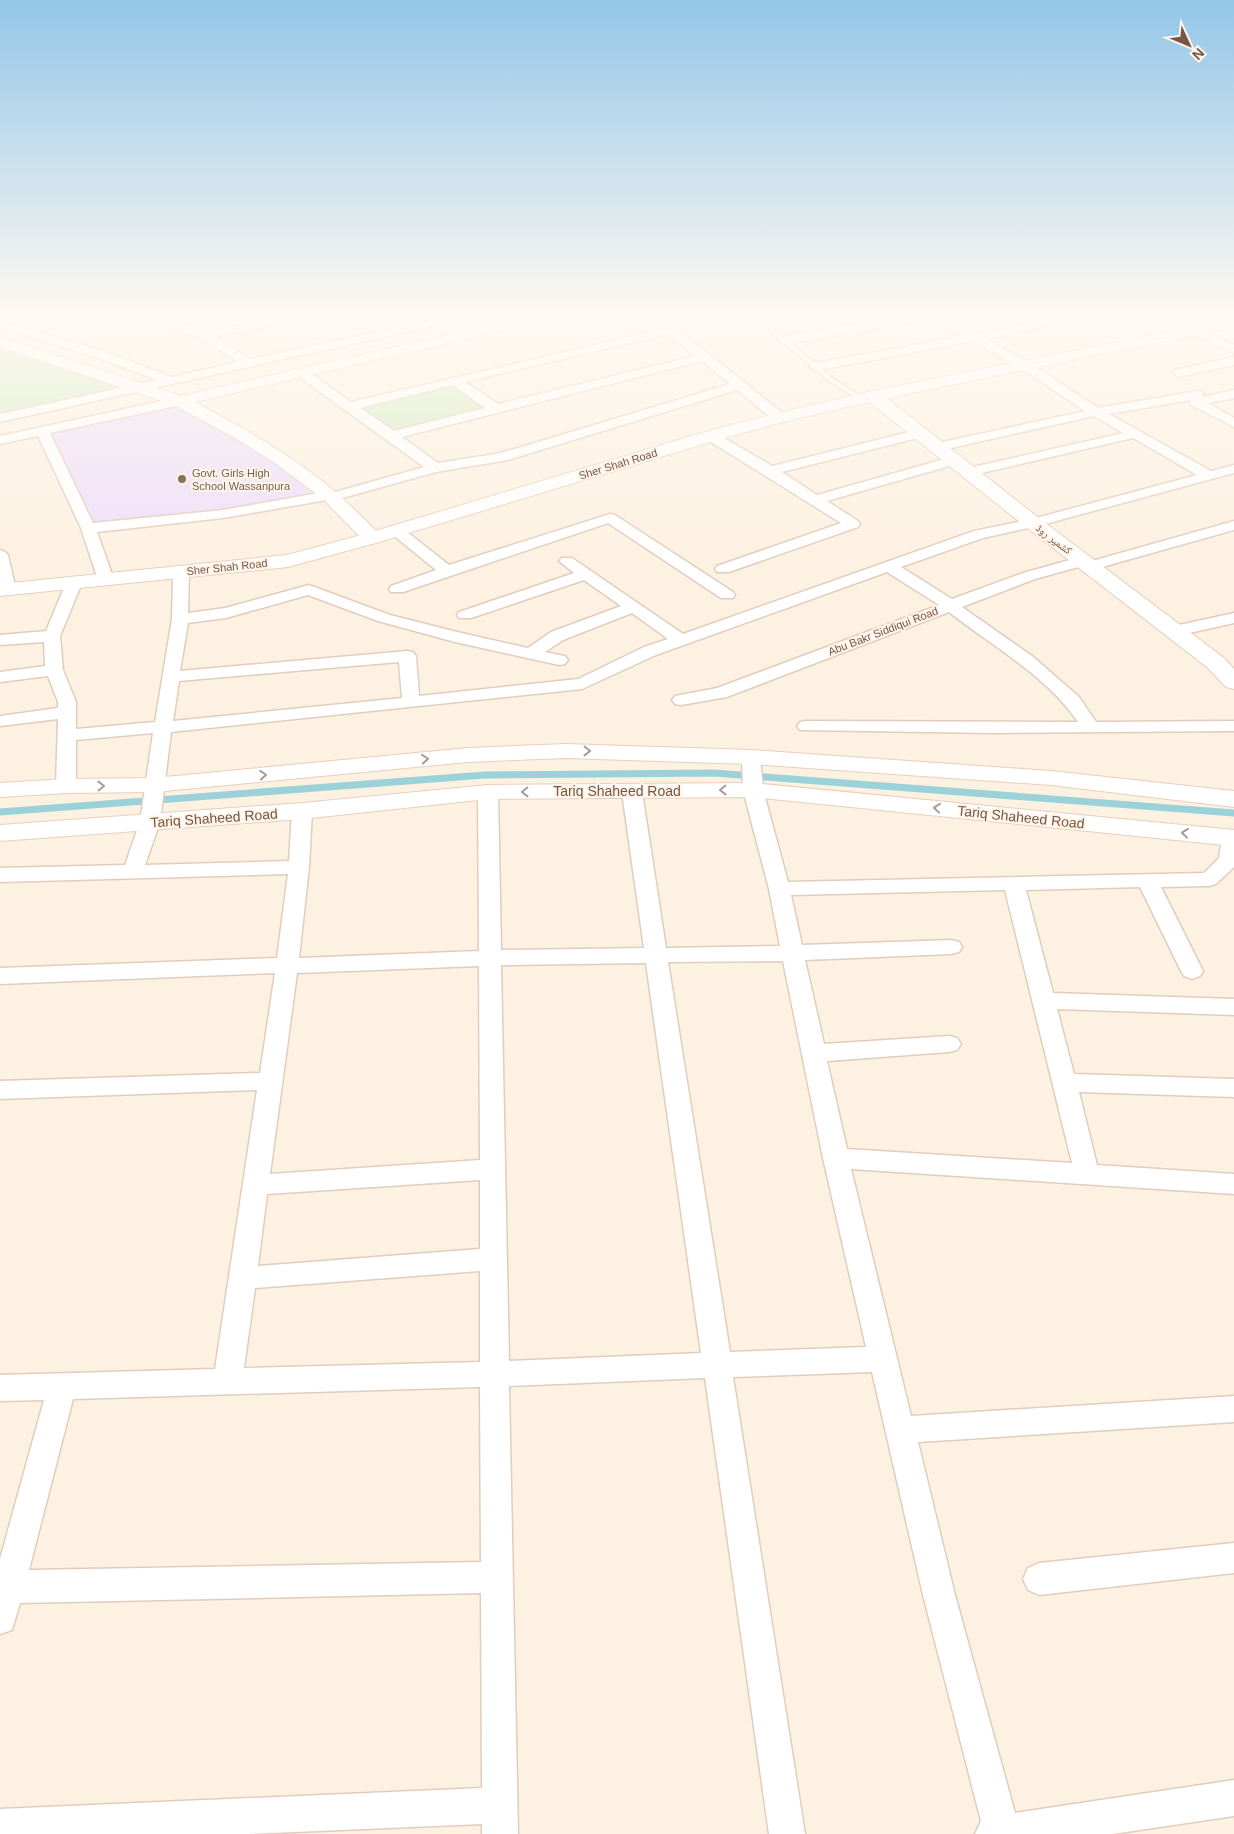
<svg xmlns="http://www.w3.org/2000/svg" width="1234" height="1834" viewBox="0 0 1234 1834" font-family="Arial,'Noto Naskh Arabic',sans-serif">
	<rect width="100%" height="100%" fill="#fdf1e1"/>
	<path fill="#eedef9" d="M174 401 276 460 323 498 88 528 41 431Z"/>
	<g fill="#d2ebbf">
		<path d="M0 344 133 388 0 417Z"/>
		<path d="M455 381 496 409 392 436 350 406Z"/>
	</g>
	<g fill="none" stroke-linecap="round" stroke-linejoin="round">
		<path stroke="#9bd1d9" stroke-width="7" d="M0 812 485 775 714 773 1234 813"/>
		<defs>
			<g id="service">
				<path d="M748 312H754L832 378 864 398V400H860L828 380Z"/>
				<path d="M815 312H822L848 330 843 331Z"/>
			</g>
			<g id="minor">
				<path d="M135 312H151L207 332 306 312H327L321 315 216 337 250 359 469 312H490L484 315 0 422V414L157 380 98 358 0 328V321L106 352 172 377 238 362 202 339 137 314Z"/>
				<path d="M643 312H656L785 415 787 418 785 421H775L737 390 508 460 436 472 332 501 327 500 223 518 97 532 114 580 112 583H100L98 580 81 528 38 436 0 444V436L180 397 186 401 185 404 50 433 93 523 223 510 330 491 335 492 424 467 299 377 297 374 299 371H307L351 402 662 329ZM669 334 695 356 498 404 465 382ZM702 361 730 384 501 453 438 463 402 437ZM453 385 485 408 394 431 360 408Z"/>
				<path d="M923 312H937L941 314 954 312H976L974 314 951 319 976 333 1083 312H1105L1099 315 986 339 1030 363 1098 408 1198 391 1203 392V397L1234 390V398L1208 403 1234 418V427L1191 405 1190 402 1191 400 1109 414 1211 471 1234 465V473L1038 526 983 538 901 567 952 599 1023 573 1084 556 1089 558 1092 561 1234 521V530L1095 569H1085L1082 566 1035 579 962 607 1032 656 1079 697 1096 722 1234 721V731L992 733 800 730 797 726 800 722 806 721 1078 722C1046 675 993 647 949 612L727 697 681 705 675 704 672 700 675 696 717 688 939 605 887 572 656 655 582 689 171 732 160 822 145 865 289 861 292 811 295 807 302 805 309 807 312 811 309 867 299 958 479 951 478 792 481 788 488 786 495 788 498 792 501 950 644 948 622 792 625 788 632 786 639 788 642 792 666 948 780 946 769 889 743 790 742 757 744 753 751 751 758 753 760 757 763 790 788 882 1204 873 1219 858 1222 838 1225 834 1234 832V867L1216 884 1209 886 1161 887 1203 971 1200 976 1192 979 1184 976 1181 971 1140 887 1026 890 1053 993 1234 999V1015L1057 1009 1074 1074 1234 1079V1097L1079 1092 1097 1165 1234 1174V1194L851 1169 911 1416 1234 1396V1422L918 1442 955 1595 1015 1813 1234 1780V1816L1113 1834H975L981 1821 923 1595 872 1372 733 1377 805 1834H769L705 1378 509 1386 518 1834H482V1824L248 1834H0V1809L482 1788 481 1593 20 1603 12 1630 0 1634V1559L44 1400 0 1401V1375L215 1369 257 1090 0 1099V1081L260 1073 275 973 0 984V968L277 958 288 874 0 882V868L125 865 140 822 153 733 76 740V786L73 790 66 792 59 790 56 786 58 719 0 726V716L58 708V702L48 676 0 682V672L45 666 44 642 0 645V635L46 631 66 583 68 580H80L82 583 60 636 63 670 76 702V729L155 722 172 619 173 573 175 570H187L189 573 188 613 225 608 309 585 390 615 457 632 528 648 551 632 621 606 584 580 471 618H459L457 615 459 612 574 573 559 561 562 558H572L683 634 974 531 1032 519 1197 475 1133 438 969 476 964 475 962 472 964 469 1123 433 1094 416 938 451 933 450 931 447 933 444 1085 411 1022 369 973 341 815 371 809 367 815 363 963 336 933 319 784 344 778 340 784 336 924 313ZM308 595 378 621 455 642 559 665 565 664 568 660 565 656 545 652 563 640 632 613 668 639 644 647 578 679 419 696 416 656 413 652 407 651 180 671 188 623 226 618ZM399 662 402 698 173 721 179 681ZM1005 890 1072 1163 847 1149 827 1061 949 1052 957 1050 961 1044 957 1038 949 1036 824 1044 805 960 951 954 959 952 962 947 959 942 951 940 802 945 791 895ZM783 961 823 1158 866 1347 730 1352 668 962ZM646 963 701 1353 509 1361 501 965ZM479 966 480 1160 270 1174 297 973ZM480 1180V1249L258 1266 267 1194ZM480 1271V1362L244 1368 255 1288ZM480 1387 481 1562 29 1570 73 1399Z"/>
				<path d="M1194 327 1234 345V353L1190 333 1188 331Z"/>
				<path d="M1234 357V365L1179 377 1173 373 1175 370Z"/>
				<path d="M921 429 926 430 928 433 926 436 782 472 817 495 955 456 962 460 960 463 827 501 858 521 860 524 858 527 729 572H717L715 569 717 566 841 523 706 439 704 436 706 433H716L772 466Z"/>
				<path d="M610 514 615 515 733 592 735 595 733 598H721L608 523 403 592H391L389 589 391 586 436 570 392 534 390 531 392 528H402L449 565Z"/>
				<path d="M0 550 5 552 8 555 16 590 14 593H2L0 590Z"/>
				<path d="M1234 613V623L1176 636 1170 635 1168 631 1170 627Z"/>
				<path d="M1234 1543V1573L1039 1595 1028 1590 1023 1579 1028 1568 1039 1563Z"/>
			</g>
			<g id="tertiary">
				<path d="M548 312H573L571 315 566 316 195 402C253 434 311 465 358 513 366 521 375 529 382 538L379 542 372 544 365 542 323 499 275 463 235 438 174 405 0 347V337L181 396Z"/>
				<path d="M873 391 879 392 1040 519 1224 658 1234 669V689L1226 687 1208 668 1026 527 867 400 865 396 867 392Z"/>
			</g>
			<g id="secondary">
				<path d="M1234 319V327L873 401 783 422 717 440 379 542 288 567 0 596V584L287 555 365 534 705 432 774 414 873 391Z"/>
				<path d="M566 744 751 750 1051 771 1234 791V807L1051 785 751 764 566 758 468 762 154 792 66 793 0 797V783L66 779 154 778 468 748Z"/>
				<path d="M753 783 1234 830V846L753 797 488 799 302 819 0 841V825L302 803 488 785Z"/>
			</g>
		</defs>
		<use href="#service" stroke="#e1cdbd" stroke-width="3"/>
		<use href="#minor" stroke="#e1cdbd" stroke-width="3"/>
		<use href="#tertiary" stroke="#e1cdbd" stroke-width="2"/>
		<use href="#secondary" stroke="#e8cfbc" stroke-width="2"/>
		<use href="#service" fill="#fff" fill-rule="evenodd"/>
		<use href="#minor" fill="#fff" fill-rule="evenodd"/>
		<use href="#tertiary" fill="#fff" fill-rule="evenodd"/>
		<use href="#secondary" fill="#fff" fill-rule="evenodd"/>
	</g>
	<defs><path id="oneway-chevron" d="M-2-3.5L2.5 0L-2 3.5" fill="none" stroke-width="1.6" stroke-linecap="round" stroke-linejoin="round" transform="scale(1.25)"/></defs>
	<g stroke="#ac9a91">
		<use href="#oneway-chevron" transform="translate(587 751) rotate(1)"/>
		<use href="#oneway-chevron" transform="translate(425 759) rotate(-5)"/>
		<use href="#oneway-chevron" transform="translate(263 775) rotate(-5)"/>
		<use href="#oneway-chevron" transform="translate(101 786) rotate(-1)"/>
		<use href="#oneway-chevron" transform="translate(723 790) rotate(179)"/>
		<use href="#oneway-chevron" transform="translate(525 792) rotate(179)"/>
		<use href="#oneway-chevron" transform="translate(937 808) rotate(-174)"/>
		<use href="#oneway-chevron" transform="translate(1185 833) rotate(-174)"/>
	</g>
	<linearGradient id="sky" x2="0" y2="1"><stop stop-color="#93c6e8"/><stop offset="0.55" stop-color="#fef9f2"/><stop offset="1" stop-color="#fef9f2" stop-opacity="0"/></linearGradient>
	<rect width="1234" height="569" fill="url(#sky)"/>
	<circle fill="#8d6e63" stroke="#fff5e8" stroke-width="2" cx="182" cy="479" r="5"/>
	<g text-anchor="middle" dominant-baseline="central" stroke-width="4" stroke-linejoin="round" paint-order="stroke">
		<g font-size="11" fill="#755647" stroke="#fff5e8">
			<text transform="translate(618 464) rotate(-17)">Sher Shah Road</text>
			<text transform="translate(1054 539) rotate(37)">کشمیر روڈ</text>
			<text transform="translate(227 567) rotate(-6)">Sher Shah Road</text>
			<text transform="translate(883 631) rotate(-21)">Abu Bakr Siddiqui Road</text>
		</g>
		<g font-size="11" fill="#785e54" stroke="#fff5e8" text-anchor="start">
			<text x="192" y="473">Govt. Girls High<tspan x="192" dy="13">School Wassanpura</tspan></text>
		</g>
		<g font-size="14" fill="#755647" stroke="#fff5e8">
			<text x="617" y="791">Tariq Shaheed Road</text>
			<text transform="translate(1021 817) rotate(6)">Tariq Shaheed Road</text>
			<text transform="translate(214 818) rotate(-4)">Tariq Shaheed Road</text>
		</g>
	</g>
	<g transform="translate(1189 45) rotate(134)" stroke="#fff5e8" stroke-width="4" paint-order="stroke">
	<path d="M0-4L9 19L0 12L-9 19Z" fill="#755647"/>
	<text y="-8" font-size="14" font-weight="bold" text-anchor="middle" fill="#755647">N</text>
	</g>
</svg>
